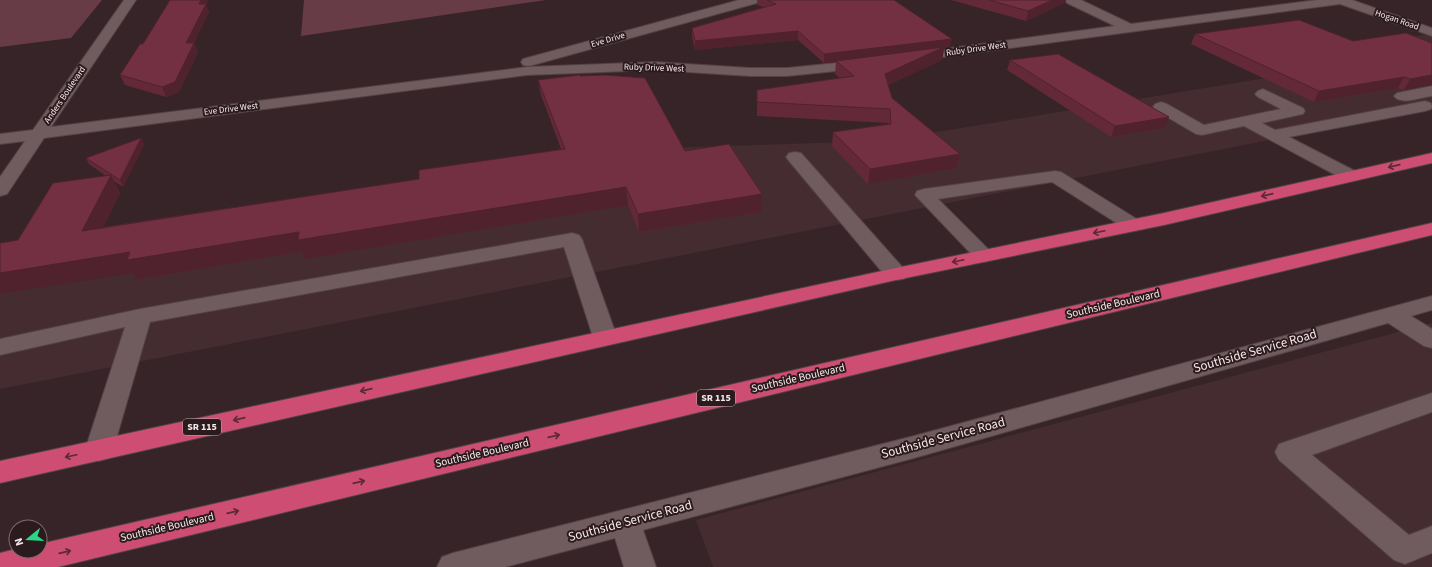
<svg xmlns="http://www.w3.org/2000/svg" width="1432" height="567" viewBox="0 0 1432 567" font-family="'Source Sans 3',sans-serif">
	<rect width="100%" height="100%" fill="#372428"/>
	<g fill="#452c31">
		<path d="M1432 34V108L0 389V246L632 149 882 141 1346 65 1342 45Z"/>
		<path d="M1432 323V567H713L696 520Z"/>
	</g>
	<g fill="#683c46">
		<path d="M0 0H102L71 38 0 47Z"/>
		<path d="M304 0H546L301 36Z"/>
	</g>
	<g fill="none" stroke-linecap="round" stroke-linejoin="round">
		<defs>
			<g id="minor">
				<path d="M124 0H136L51 127 527 67 655 62 750 68H787L866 60 871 61 873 64 871 67 866 68 787 76H750L655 70 527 75 44 138 7 194 0 196V177L25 141 0 144V134L33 130Z"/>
				<path d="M739 0H759L757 3 533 65 528 66 523 65 521 62 523 59Z"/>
				<path d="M1065 0H1081L1131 24 1317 0H1352L1432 28V36L1340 4 913 61 908 60 906 57 908 54 913 53 1115 26 1067 3Z"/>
				<path d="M1432 86V96C1421 97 1401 106 1394 96L1397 93Z"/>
				<path d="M1263 89 1303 108 1305 111 1303 114 1262 123 1275 130 1425 101 1431 103 1432 107 1431 109 1425 111 1289 137 1357 172 1360 176 1357 180 1351 181 1345 180 1244 126 1202 135 1196 134 1155 110 1153 107 1155 104 1161 102 1167 104 1204 125 1281 109 1258 97 1255 94 1258 91Z"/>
				<path d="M795 152 801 153 904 269 907 274 904 279 896 280 888 279 789 161 786 157 789 153Z"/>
				<path d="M1055 171 1061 172 1140 221 1143 225 1140 229 1133 231 1126 229 1052 182 938 199 995 256 991 260 984 262 977 260 915 195 917 191 924 189Z"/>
				<path d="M572 233 579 235 582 239 617 337 613 343 605 345 597 343 593 337 564 247 150 322 113 450 109 458 99 461 89 458 85 450 125 327 0 355V339L140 309Z"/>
				<path d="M1432 296V310L1411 316 1432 329V348L1424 346 1388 323 914 458 643 530 656 567H624L615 538 505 567H437L442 557 453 553 914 436Z"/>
				<path d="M1432 393V412L1312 455 1409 535 1432 526V553L1405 564 1394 560 1279 460 1275 452 1279 444Z"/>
			</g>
			<g id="highway">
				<path d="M1432 153V163L1164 225 896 280 0 483V461L896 268 1164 213Z"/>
				<path d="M1432 223V235L58 567H0V553L16 549V551H40V544Z"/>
			</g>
		</defs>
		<use href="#minor" stroke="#514245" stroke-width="2"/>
		<use href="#highway" stroke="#514245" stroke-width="2"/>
		<use href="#minor" fill="#705b5f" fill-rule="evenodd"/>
		<use href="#highway" fill="#cd4e72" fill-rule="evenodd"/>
	</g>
	<g fill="#632939">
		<path d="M170 0H208L206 4 209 12 194 43 198 52 179 92 166 97 125 85 120 75 143 44Z"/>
		<path d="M757 0H894L950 48 944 49 942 60 888 85 892 98 960 154 957 168 868 184 832 146 833 132 888 124V123L757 116V90L840 78 835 74 836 62 824 63 798 40 695 50 692 37V28L764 7 757 5Z"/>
		<path d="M951 0H1066L1065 3 1026 21Z"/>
		<path d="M1195 34 1353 41 1432 43V85L1404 90 1398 88 1314 102 1191 44Z"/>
		<path d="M1010 60 1165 128 1111 137 1007 70Z"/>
		<path d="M580 76 685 151 761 212 639 232 628 205 304 259 302 251 137 280 133 273 18 240 106 176 89 164 86 158 141 138 144 145 123 187 114 181 120 193 103 227 419 179 561 149 541 95 538 80Z"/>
	</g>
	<g fill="#50222e">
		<path d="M201 0H208L206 4 209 12 194 43 198 52 179 92 166 97 162 87 186 43 199 4Z"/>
		<path d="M1052 0H1066L1065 3 1026 21 1028 11Z"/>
		<path d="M798 31V40L695 50V41Z"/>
		<path d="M952 39 950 48 944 49 942 60 883 87 836 61V62L824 63V54Z"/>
		<path d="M1432 75V85L1404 90 1410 79Z"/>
		<path d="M1404 77 1398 88 1314 102 1319 91Z"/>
		<path d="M1169 117 1165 128 1111 137 1115 126Z"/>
		<path d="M141 138 144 145 123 187 120 180Z"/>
		<path d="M960 154 957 168 868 184 870 169Z"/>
		<path d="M111 175 120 193 93 249 82 231Z"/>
		<path d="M626 187 628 205 304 259 302 251 137 280 133 273 0 294V273L130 252 299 232Z"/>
		<path d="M762 194 761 212 639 232 638 214Z"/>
	</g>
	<g fill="#733042" stroke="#50222e">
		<path d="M170 0H201L199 4H206L186 43H194L175 82 162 87 120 75 140 44H143Z"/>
		<path d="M767 0H894L952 39 824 54 798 31 695 41 692 28 776 4Z"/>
		<path d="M989 0H1052L1028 11Z"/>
		<path d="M1299 20 1353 41 1406 33 1432 43V75L1410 79 1404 77 1319 91 1195 34Z"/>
		<path d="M944 47 885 74 892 98 960 154 870 169 833 132 891 124 890 109 757 102V90L854 76 836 61Z"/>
		<path d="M1058 54 1169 117 1115 126 1010 60Z"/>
		<path d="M579 75 580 76 605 75 645 78 685 151 729 144 762 194 638 214 626 187 298 240 299 232 127 260 130 252 0 273V243L18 240 53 183 111 175 82 231 419 179V170L565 149 538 80Z"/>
		<path d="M141 138 120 180 86 158Z"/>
	</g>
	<defs><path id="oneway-shaft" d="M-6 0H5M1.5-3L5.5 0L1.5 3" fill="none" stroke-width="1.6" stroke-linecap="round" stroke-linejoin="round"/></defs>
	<g stroke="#5c2a37">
		<use href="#oneway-shaft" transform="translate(1394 166) rotate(167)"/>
		<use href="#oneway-shaft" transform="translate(1267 195) rotate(167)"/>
		<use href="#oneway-shaft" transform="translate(1099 232) rotate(168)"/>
		<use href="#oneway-shaft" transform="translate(958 261) rotate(168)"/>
		<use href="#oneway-shaft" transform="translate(366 390) rotate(167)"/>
		<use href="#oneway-shaft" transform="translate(239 419) rotate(167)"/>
		<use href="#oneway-shaft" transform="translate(554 436) rotate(-13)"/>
		<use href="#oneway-shaft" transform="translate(71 456) rotate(168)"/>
		<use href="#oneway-shaft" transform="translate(359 482) rotate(-13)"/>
		<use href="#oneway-shaft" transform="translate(233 512) rotate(-13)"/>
		<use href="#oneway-shaft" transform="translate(65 552) rotate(-13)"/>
	</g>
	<g text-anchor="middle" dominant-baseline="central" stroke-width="4" stroke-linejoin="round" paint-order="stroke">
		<g font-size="9" fill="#f5e8ea" stroke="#2c1b1e">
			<text transform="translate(1397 20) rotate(19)">Hogan Road</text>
			<text transform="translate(608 40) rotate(-16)">Eve Drive</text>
			<text transform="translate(976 49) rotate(-8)">Ruby Drive West</text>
			<text transform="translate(654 68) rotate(2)">Ruby Drive West</text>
			<text transform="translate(65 95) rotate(-56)">Anders Boulevard</text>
			<text transform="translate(231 109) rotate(-7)">Eve Drive West</text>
		</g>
		<g fill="#2c1b1e" stroke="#b9aaad" stroke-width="1">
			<rect x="697" y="390" width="38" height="16" rx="3"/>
			<rect x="183" y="419" width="38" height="16" rx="3"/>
		</g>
		<g font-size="10" font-weight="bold" fill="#f5e8ea">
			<text x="716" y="398">SR 115</text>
			<text x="202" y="427">SR 115</text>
		</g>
		<g font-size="11" fill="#f5e8ea" stroke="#2c1b1e">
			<text transform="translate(1113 304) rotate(-13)">Southside Boulevard</text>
			<text transform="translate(798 378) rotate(-13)">Southside Boulevard</text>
			<text transform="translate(482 453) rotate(-13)">Southside Boulevard</text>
			<text transform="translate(167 527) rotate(-13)">Southside Boulevard</text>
		</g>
		<g font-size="13" fill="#f5e8ea" stroke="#2c1b1e">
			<text transform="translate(1255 351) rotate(-16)">Southside Service Road</text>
			<text transform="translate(943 438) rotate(-15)">Southside Service Road</text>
			<text transform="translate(630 521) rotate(-15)">Southside Service Road</text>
		</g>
	</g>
	<g transform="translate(28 539) rotate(252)"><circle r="19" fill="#2c1b1e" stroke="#7c6d70"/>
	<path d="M0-3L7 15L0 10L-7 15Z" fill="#29d885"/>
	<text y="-6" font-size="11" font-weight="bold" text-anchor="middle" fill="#f5e8ea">N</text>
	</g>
</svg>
